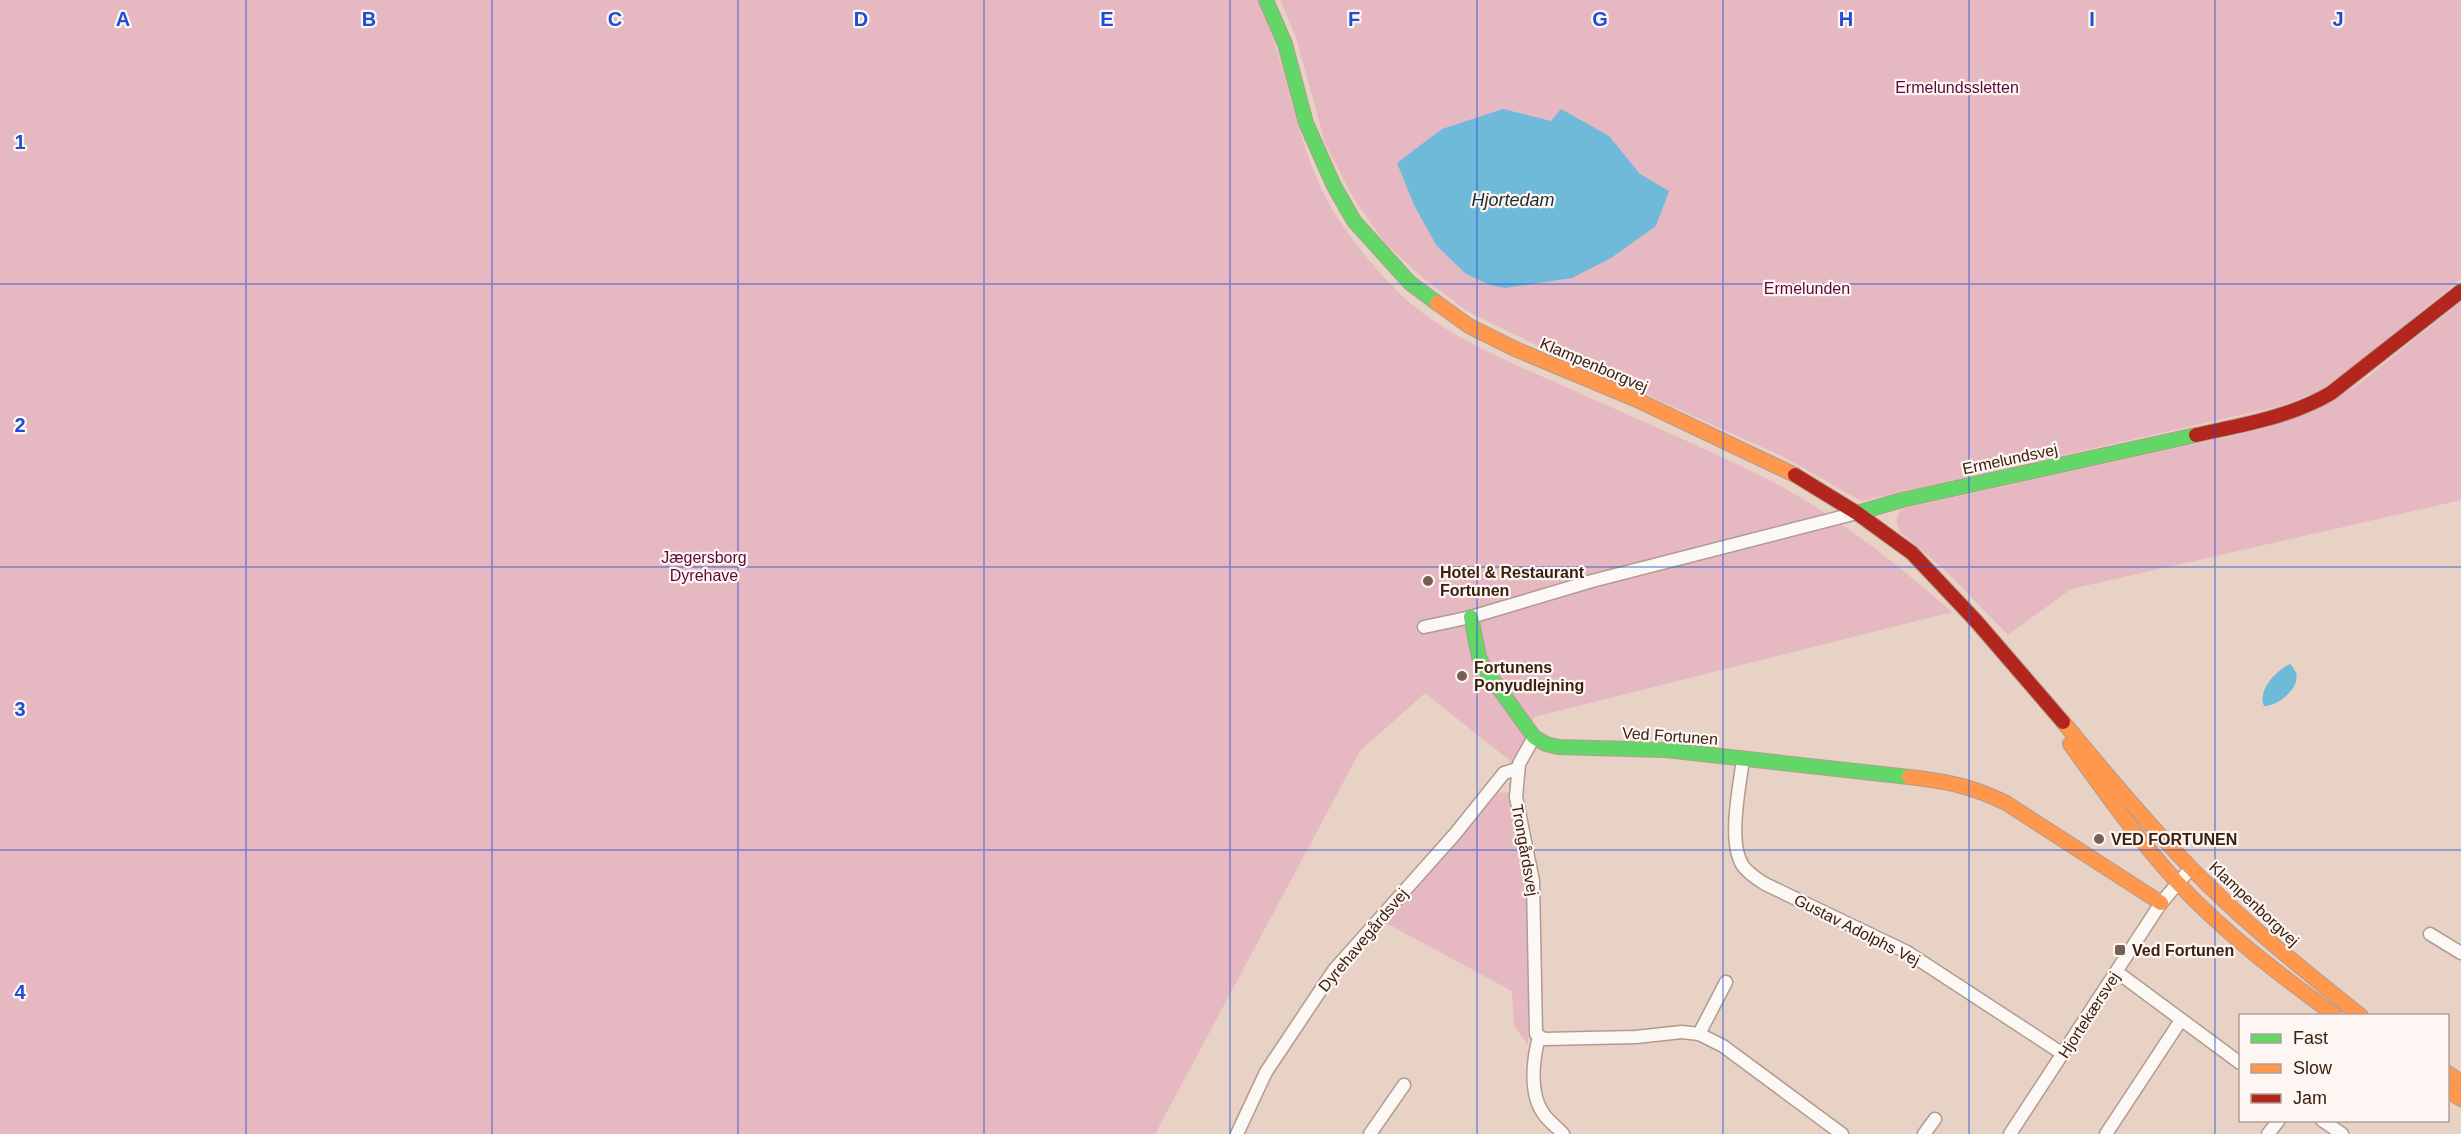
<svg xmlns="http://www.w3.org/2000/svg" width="2461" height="1134" viewBox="0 0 2461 1134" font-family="Helvetica,sans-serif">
	<rect width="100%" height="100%" fill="#e8d1c5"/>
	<g fill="#e5b8c2">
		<path d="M0 0H1258C1289 66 1294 142 1331 207 1348 237 1388 286 1415 307 1456 340 1505 360 1552 381 1619 411 1687 440 1753 472 1826 507 1891 559 1952 612L1534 717 1518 767 1425 693 1360 751 1155 1134H0Z"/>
		<path d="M1280 0H2461V279L2347 372 2319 391 2280 406 1861 501 1784 457 1528 341 1467 311 1422 277 1385 243 1354 199 1325 143 1296 37Z"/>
		<path d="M2461 302V500L2071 589 2008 635 1947 572 1900 532 1896 520 1901 509 2245 433 2287 421 2355 387Z"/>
		<path d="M1509 792 1528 867V1045L1514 1026 1512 991 1386 923 1498 793Z"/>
	</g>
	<g fill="#70bad9">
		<path d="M1503 109 1551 121 1561 109 1609 136 1640 174 1669 191 1656 226 1611 258 1572 278 1505 288 1490 285 1466 274 1436 245 1414 205 1397 163 1442 129Z"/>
		<path d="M2290 664C2291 664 2296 672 2296 672 2301 688 2278 706 2264 706 2257 691 2276 670 2290 664Z"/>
	</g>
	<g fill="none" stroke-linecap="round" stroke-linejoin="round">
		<defs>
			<g id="street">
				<path d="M1424 627 1471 617 1592 581 1857 513"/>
				<path d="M1534 737 1519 764 1516 797 1533 881 1536 1034 1544 1039 1636 1037 1682 1032 1699 1034 1723 1046 1842 1134"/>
				<path d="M1743 758C1740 786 1727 842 1743 866 1749 874 1757 879 1765 884L1907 952 2063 1054"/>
				<path d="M2430 934 2461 953"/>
				<path d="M2117 972 2240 1063"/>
				<path d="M1699 1034 1726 982"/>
				<path d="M1539 1037C1533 1059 1529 1093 1543 1113 1548 1121 1557 1127 1563 1134"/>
				<path d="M2322 1120 2342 1134"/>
				<path d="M1237 1134 1266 1072 1334 970 1455 834 1504 773 1517 769"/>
				<path d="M1370 1134 1404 1085"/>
				<path d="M1924 1134 1935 1119"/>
				<path d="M2010 1134 2161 903 2191 868"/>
				<path d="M2106 1134 2181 1020"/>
				<path d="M2268 1134 2279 1120"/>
			</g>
			<g id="fast">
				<path d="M1266 0 1285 44 1306 123 1334 186 1354 221 1410 283 1437 303"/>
				<path d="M1857 513 1902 500 2196 435"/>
				<path d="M1471 617 1479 657 1485 669 1534 737 1546 744 1558 747 1666 750 1909 777"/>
			</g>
			<g id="slow">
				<path d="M1437 303 1469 326 1515 349 1635 399 1795 475"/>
				<path d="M2063 722C2104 771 2145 821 2189 866 2242 921 2302 969 2361 1016"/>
				<path d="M2070 744C2104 791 2137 838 2176 881 2223 932 2280 975 2336 1016"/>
				<path d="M1909 777C1945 781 1972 786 2006 803L2161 903"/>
				<path d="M2448 1073 2461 1082"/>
				<path d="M2448 1091 2461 1099"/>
			</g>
			<g id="jam">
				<path d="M2196 435C2241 425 2291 417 2331 393L2461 291"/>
				<path d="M1795 475 1857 513 1912 553 1976 621 2063 722"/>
			</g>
		</defs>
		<use href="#street" stroke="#b19b8f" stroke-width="15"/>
		<use href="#fast" stroke="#b19b8f" stroke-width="16"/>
		<use href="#slow" stroke="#b19b8f" stroke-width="16"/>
		<use href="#jam" stroke="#b19b8f" stroke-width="16"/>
		<use href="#street" stroke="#fcf8f6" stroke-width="12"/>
		<use href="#fast" stroke="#63d668" stroke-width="14"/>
		<use href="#slow" stroke="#ff974d" stroke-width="14"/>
		<use href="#jam" stroke="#b3261e" stroke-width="14"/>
	</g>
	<path fill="none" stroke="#1d4ed8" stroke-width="1.5" stroke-opacity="0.55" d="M246 0V1134M492 0V1134M738 0V1134M984 0V1134M1230 0V1134M1477 0V1134M1723 0V1134M1969 0V1134M2215 0V1134M0 284H2461M0 567H2461M0 850H2461"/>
	<g fill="#785f51" stroke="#fef6f2" stroke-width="2">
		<circle cx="1428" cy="581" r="6"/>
		<circle cx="1462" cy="676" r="6"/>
		<circle cx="2099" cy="839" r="6"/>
		<rect x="2114" y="944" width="12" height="12" rx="3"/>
	</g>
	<g text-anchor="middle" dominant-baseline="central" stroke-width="4.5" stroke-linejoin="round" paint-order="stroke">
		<g font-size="16" fill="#5c083a" stroke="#fef6f2">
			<text x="1957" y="87">Ermelundssletten</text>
			<text x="1807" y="288">Ermelunden</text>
			<text x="704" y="557">Jægersborg<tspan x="704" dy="18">Dyrehave</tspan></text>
		</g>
		<g font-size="16" fill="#3b2112" stroke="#fef6f2">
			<text transform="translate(1594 365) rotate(23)">Klampenborgvej</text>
			<text transform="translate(2010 459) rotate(-12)">Ermelundsvej</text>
			<text transform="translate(1670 736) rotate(4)">Ved Fortunen</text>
			<text transform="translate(1525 850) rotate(80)">Trongårdsvej</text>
			<text transform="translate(2254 904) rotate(43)">Klampenborgvej</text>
			<text transform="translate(1857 930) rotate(27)">Gustav Adolphs Vej</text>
			<text transform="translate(1363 940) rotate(-50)">Dyrehavegårdsvej</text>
			<text transform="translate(2089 1015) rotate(-57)">Hjortekærsvej</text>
		</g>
		<g font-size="16" font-weight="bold" fill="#3b2112" stroke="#fef6f2" text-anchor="start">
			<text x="1440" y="572">Hotel &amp; Restaurant<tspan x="1440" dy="18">Fortunen</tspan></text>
			<text x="1474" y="667">Fortunens<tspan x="1474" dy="18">Ponyudlejning</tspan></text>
			<text x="2111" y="839">VED FORTUNEN</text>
			<text x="2132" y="950">Ved Fortunen</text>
		</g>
		<g font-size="18" font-style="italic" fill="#1a2d37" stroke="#fef6f2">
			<text x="1513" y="200">Hjortedam</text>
		</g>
	</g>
	<g font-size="20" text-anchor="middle" font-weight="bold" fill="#1d4ed8" stroke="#fef6f2" stroke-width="4.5" stroke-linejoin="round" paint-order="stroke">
		<text x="123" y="26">A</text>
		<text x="369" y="26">B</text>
		<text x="615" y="26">C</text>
		<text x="861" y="26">D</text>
		<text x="1107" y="26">E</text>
		<text x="1354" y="26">F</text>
		<text x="1600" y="26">G</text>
		<text x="1846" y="26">H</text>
		<text x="2092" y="26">I</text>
		<text x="2338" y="26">J</text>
		<text x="20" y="149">1</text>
		<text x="20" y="432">2</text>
		<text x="20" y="716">3</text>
		<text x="20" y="999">4</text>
	</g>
	<rect x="2239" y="1014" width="210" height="108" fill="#fef6f2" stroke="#b0a198" stroke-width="1.5"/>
	<rect x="2251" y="1034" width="30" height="9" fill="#63d668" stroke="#b0a198" stroke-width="1.5"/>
	<text x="2293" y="1044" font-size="18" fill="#3b2112">Fast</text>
	<rect x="2251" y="1064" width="30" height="9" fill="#ff974d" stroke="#b0a198" stroke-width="1.5"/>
	<text x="2293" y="1074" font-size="18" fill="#3b2112">Slow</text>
	<rect x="2251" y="1094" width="30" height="9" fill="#b3261e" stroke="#b0a198" stroke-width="1.5"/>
	<text x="2293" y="1104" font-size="18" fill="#3b2112">Jam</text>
</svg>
